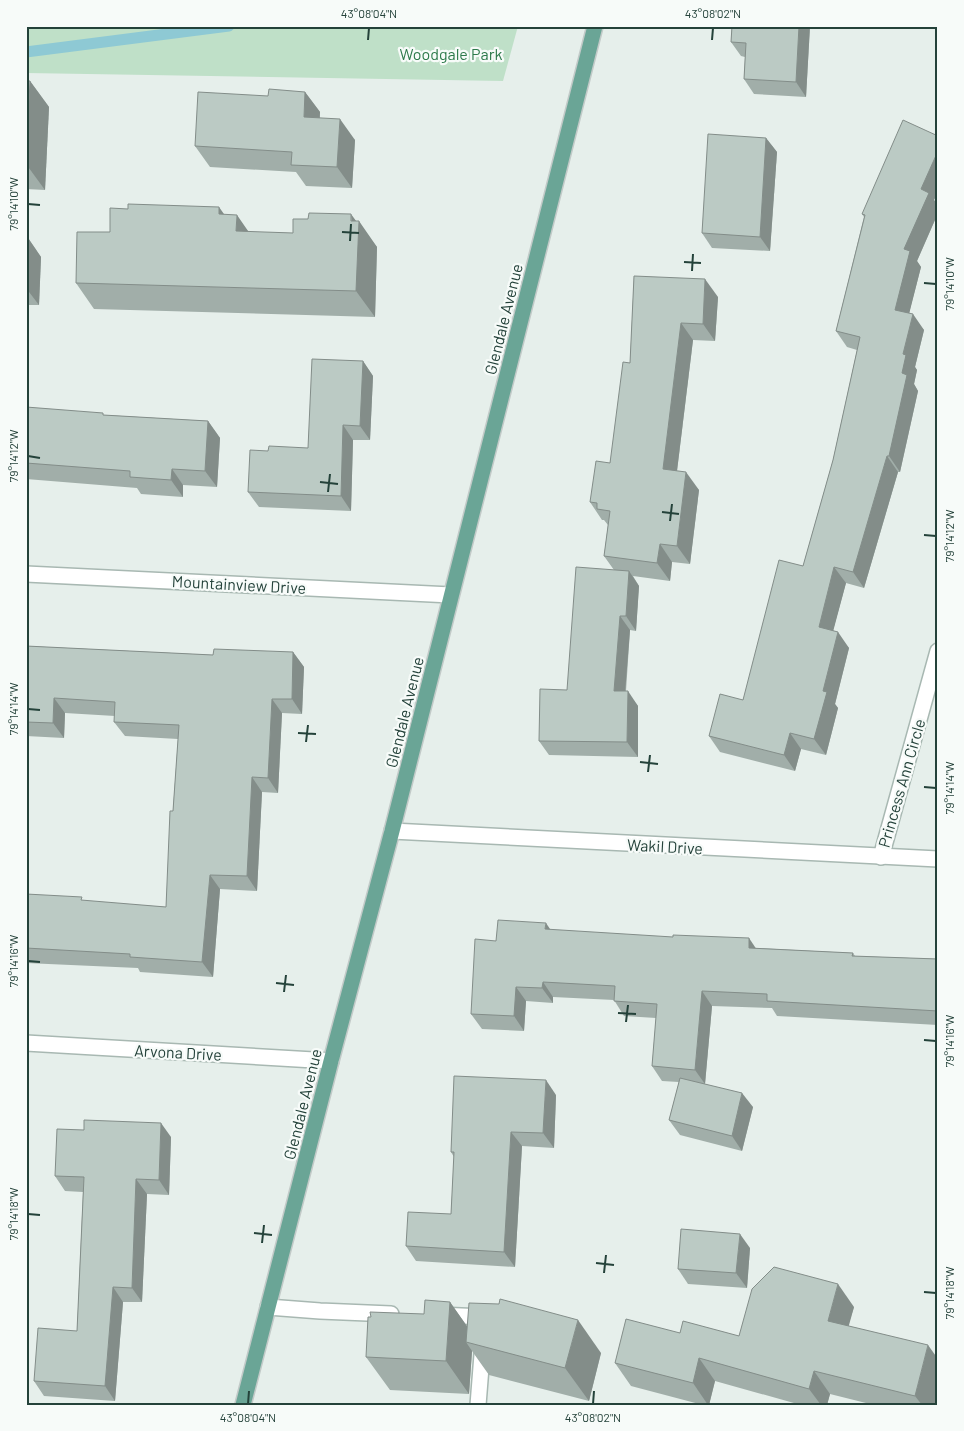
<svg xmlns="http://www.w3.org/2000/svg" width="964" height="1431" viewBox="0 0 964 1431" font-family="Barlow,sans-serif">
	<rect width="100%" height="100%" fill="#e6efeb"/>
	<path fill="#bfe0c8" d="M26 26H518L503 81 26 73Z"/>
	<g fill="none" stroke-linecap="round" stroke-linejoin="round">
		<path stroke="#8ec9d4" stroke-width="11" d="M26 52 229 26"/>
		<defs>
			<g id="minor">
				<path d="M26 574 451 595"/>
				<path d="M392 831 938 859"/>
				<path d="M881 857 938 651"/>
				<path d="M26 1043 331 1061"/>
				<path d="M268 1307 320 1311 391 1314"/>
				<path d="M439 1315 484 1317V1319"/>
				<path d="M478 1405 483 1342"/>
			</g>
			<path id="major" d="M243 1405 331 1061 392 831 595 26"/>
		</defs>
		<use href="#minor" stroke="#a8b8b2" stroke-width="18"/>
		<use href="#major" stroke="#c2cac8" stroke-width="18"/>
		<use href="#minor" stroke="#fff" stroke-width="15"/>
		<use href="#major" stroke="#6aa596" stroke-width="15"/>
	</g>
	<g fill="#a1aea9">
		<path d="M732 26H810L806 97 754 94 744 79 745 57 741 56 731 42Z"/>
		<path d="M26 81H30L49 107 45 190 26 189Z"/>
		<path d="M305 92 320 112V118L355 140 352 188 306 186 296 172 210 167 195 146 268 96Z"/>
		<path d="M938 136V192L934 200 938 205V213L917 261 921 267 909 313 924 330 915 367 917 370 914 384 918 391 900 472H898L864 588 846 583 833 630 849 648 835 704 838 708 826 755 801 749 795 771 720 752 709 736 743 700 803 566 833 460 857 350 847 347 836 331 864 217 862 214Z"/>
		<path d="M766 138 777 152 770 251 712 248 702 233Z"/>
		<path d="M225 215 249 232 293 233 356 221 377 247 375 317 94 309 76 283 110 232Z"/>
		<path d="M26 235 41 257 39 305H26Z"/>
		<path d="M634 276 718 297 715 341 693 340 677 471 699 490 690 564 672 562 670 581 633 576 639 586 636 631 630 630 626 691 638 706V757L549 755 539 741 567 690 614 570 604 556 608 525 604 520H602L590 502 610 463 630 363Z"/>
		<path d="M363 361 373 376 370 440H353L351 511 259 507 248 492 268 451 308 448Z"/>
		<path d="M26 407 105 415 208 421 220 438 217 487 183 485V497L141 494 137 488 26 479Z"/>
		<path d="M26 646 213 655 293 652 304 667 302 714 282 713 278 793 262 792 257 891 220 889 213 977 140 972 138 968 26 963V894L84 901 166 907 178 739 125 736 114 722 115 716 65 713 64 738 26 736Z"/>
		<path d="M550 930 756 948 853 953 855 956 938 959V1025L777 1016 772 1008 712 1006 705 1084 753 1107 742 1151 680 1135 669 1120 679 1082 662 1081 652 1066 656 1018 624 1016 614 1000 553 997V1003L526 1001 524 1031 482 1029 471 1014 496 941Z"/>
		<path d="M556 1095 554 1148 522 1146 515 1267 416 1261 406 1246 451 1214 454 1157 451 1152Z"/>
		<path d="M84 1130 171 1137 169 1195 147 1194 142 1302H123L115 1401 44 1396 34 1381 77 1331 83 1192 65 1191 55 1176Z"/>
		<path d="M750 1248 747 1288 688 1284 678 1269Z"/>
		<path d="M450 1302 467 1326 601 1353 589 1401 489 1375 472 1351 469 1394 390 1390 366 1357 424 1314Z"/>
		<path d="M854 1307 848 1326 935 1405H874L830 1394 827 1405H801L715 1381 709 1405H703L631 1386 615 1363 680 1333 739 1336Z"/>
	</g>
	<g fill="#838d89">
		<path d="M799 26H810L806 97 796 82Z"/>
		<path d="M30 81 49 107 45 190 26 164Z"/>
		<path d="M305 92 320 112 318 138 304 117Z"/>
		<path d="M340 119 355 140 352 188 337 167Z"/>
		<path d="M766 138 777 152 770 251 760 237Z"/>
		<path d="M938 151V192L934 200 938 205V213L917 261 921 267 906 326 895 310 904 249 921 189Z"/>
		<path d="M219 207 236 231 237 215 255 241V258L219 214Z"/>
		<path d="M351 214 359 225V221L377 247 375 317 356 291Z"/>
		<path d="M26 235 41 257 39 305 26 288Z"/>
		<path d="M705 279 718 297 715 341 703 324Z"/>
		<path d="M913 314 924 330 915 367 917 370 914 384 918 391 900 472 889 456 902 373 903 354Z"/>
		<path d="M681 323 693 340 675 487 663 469Z"/>
		<path d="M363 361 373 376 370 440 360 426Z"/>
		<path d="M208 421 220 438 217 487 205 471Z"/>
		<path d="M343 425 353 440 351 511 341 496Z"/>
		<path d="M887 456 898 472 864 588 853 572Z"/>
		<path d="M172 469 183 485V497L171 480Z"/>
		<path d="M686 472 699 490 690 564 677 546Z"/>
		<path d="M660 544 672 562 670 581 657 563Z"/>
		<path d="M834 567 846 583 830 643 819 627Z"/>
		<path d="M629 571 639 586 636 631 626 616Z"/>
		<path d="M620 616 630 630 624 706 614 691Z"/>
		<path d="M838 632 849 648 835 704 838 708 826 755 814 739 823 691Z"/>
		<path d="M293 652 304 667 302 714 292 699Z"/>
		<path d="M628 691 638 706V757L627 742Z"/>
		<path d="M54 698 65 713 64 738 53 723Z"/>
		<path d="M272 699 282 713 278 793 268 778Z"/>
		<path d="M790 733 801 749 795 771 784 755Z"/>
		<path d="M252 777 262 792 257 891 247 876Z"/>
		<path d="M210 875 220 889 213 977 202 962Z"/>
		<path d="M546 923 556 938 545 929Z"/>
		<path d="M749 938 759 953 749 948Z"/>
		<path d="M543 982 553 997V1003L542 988Z"/>
		<path d="M516 987 526 1001 524 1031 514 1016Z"/>
		<path d="M702 991 712 1006 705 1084 695 1070Z"/>
		<path d="M546 1080 556 1095 554 1148 543 1133Z"/>
		<path d="M742 1093 753 1107 742 1151 732 1136Z"/>
		<path d="M161 1123 171 1137 169 1195 159 1180Z"/>
		<path d="M511 1132 522 1146 515 1267 504 1252Z"/>
		<path d="M136 1179 147 1194 142 1302 132 1288Z"/>
		<path d="M740 1234 750 1248 747 1288 736 1273Z"/>
		<path d="M838 1284 854 1307 844 1343 828 1321Z"/>
		<path d="M113 1287 123 1302 115 1401 105 1386Z"/>
		<path d="M450 1302 473 1335 466 1342 472 1351 469 1394 446 1361Z"/>
		<path d="M578 1320 601 1353 589 1401 565 1368Z"/>
		<path d="M928 1345 938 1359V1393L935 1405H922L915 1396Z"/>
		<path d="M699 1358 715 1381 709 1405H708L693 1383Z"/>
		<path d="M814 1371 830 1394 827 1405H821L809 1389Z"/>
	</g>
	<g fill="#bbcac4" stroke="#838d89">
		<path d="M732 26H799L796 82 744 79 746 43 731 42Z"/>
		<path d="M26 81H30L26 164Z"/>
		<path d="M269 89 305 92 304 117 340 119 337 167 291 165 292 152 195 146 198 92 268 96Z"/>
		<path d="M903 120 938 136V151L921 189 929 193 904 249 910 251 895 310 913 314 903 354 906 355 902 373 907 375 889 456H887L853 572 834 567 819 627 838 632 823 691 827 692 814 739 790 733 784 755 709 736 720 694 743 700 779 560 803 566 833 460 860 337 836 331 865 215 862 214Z"/>
		<path d="M708 134 766 138 760 237 702 233Z"/>
		<path d="M128 204 219 207V214L237 215 236 231 293 233V219H308L309 213 351 214V221H359L356 291 76 283 77 232H110V208L128 209Z"/>
		<path d="M634 276 705 279 703 324 681 323 663 469 686 472 677 546 660 544 657 563 604 556 610 511 597 509V503L590 502 596 461 610 463 623 362 630 363Z"/>
		<path d="M312 359 363 361 360 426 343 425 341 496 248 492 250 450 268 451 269 446 308 448Z"/>
		<path d="M26 407 103 413V415L208 421 205 471 172 469 171 480 130 477V471L26 463Z"/>
		<path d="M576 567 629 571 626 616H620L614 691H628L627 742 539 741 540 689 567 690Z"/>
		<path d="M26 646 213 655 214 649 293 652 292 699H272L268 778 252 777 247 876 210 875 202 962 130 957V954L26 948V894L82 897 81 900 166 907 170 811H173L179 725 114 722 115 702 54 698 53 723 26 722Z"/>
		<path d="M498 920 546 923 545 929 673 937V935L749 938V948L853 953 852 956 938 959V1011L767 1001V994L702 991 695 1070 652 1066 657 1004 614 1001 615 986 543 982 542 988 516 987 514 1016 471 1014 475 939 496 941Z"/>
		<path d="M454 1076 546 1080 543 1133 511 1132 504 1252 406 1246 408 1212 451 1214 454 1152H451Z"/>
		<path d="M680 1078 742 1093 732 1136 669 1120Z"/>
		<path d="M84 1120 161 1123 159 1180 136 1179 132 1288 113 1287 105 1386 34 1381 38 1328 77 1331 84 1177 55 1176 57 1129 84 1130Z"/>
		<path d="M681 1229 740 1234 736 1273 678 1269Z"/>
		<path d="M774 1267 838 1284 828 1321 928 1345 915 1396 814 1371 809 1389 699 1358 693 1383 615 1363 626 1319 680 1333 683 1321 739 1336 752 1289Z"/>
		<path d="M500 1299 578 1320 565 1368 466 1342 469 1303 499 1304Z"/>
		<path d="M425 1300 450 1302 446 1361 366 1357 368 1317H371L370 1312 424 1314Z"/>
	</g>
	<path fill="none" stroke="#24423a" stroke-width="2" d="M368 40 369 28M712 40 713 28M28 204 40 205M342 232 359 233M350 241 351 224M684 262 701 263M692 271 693 254M924 283 936 284M28 456 40 458M320 482 338 484M328 492 330 474M662 512 679 514M670 521 672 504M924 535 936 536M28 709 40 710M298 733 316 734M306 742 308 725M640 762 658 764M648 772 650 755M924 787 936 788M28 961 40 962M276 983 294 985M284 992 286 975M618 1013 636 1014M626 1022 628 1005M924 1040 936 1041M28 1214 40 1215M254 1233 272 1235M262 1243 264 1225M596 1263 614 1265M604 1273 606 1255M924 1292 936 1293M248 1404 249 1391M593 1404 594 1391"/>
	<g text-anchor="middle" dominant-baseline="central" stroke-width="4.5" stroke-linejoin="round" paint-order="stroke">
		<g font-size="16" fill="#2d7a4b" stroke="#f7fbf9">
			<text x="451" y="53">Woodgale Park</text>
		</g>
		<g font-size="16" fill="#24423a" stroke="#f7fbf9">
			<text transform="translate(503 319) rotate(-76)">Glendale Avenue</text>
			<text transform="translate(239 584) rotate(3)">Mountainview Drive</text>
			<text transform="translate(404 712) rotate(-76)">Glendale Avenue</text>
			<text transform="translate(901 783) rotate(-74)">Princess Ann Circle</text>
			<text transform="translate(665 846) rotate(3)">Wakil Drive</text>
			<text transform="translate(178 1052) rotate(3)">Arvona Drive</text>
			<text transform="translate(302 1104) rotate(-76)">Glendale Avenue</text>
		</g>
	</g>
	<rect width="964" height="1431" fill="none" stroke="#f7fbf9" stroke-width="55"/>
	<rect x="28" y="28" width="908" height="1376" fill="none" stroke="#24423a" stroke-width="2"/>
	<g font-size="12" text-anchor="middle" fill="#24423a">
		<text x="369" y="18">43°08'04"N</text>
		<text x="713" y="18">43°08'02"N</text>
		<text transform="translate(14 204) rotate(-90)" y="4">79°14'10"W</text>
		<text transform="translate(950 284) rotate(-90)" y="4">79°14'10"W</text>
		<text transform="translate(14 456) rotate(-90)" y="4">79°14'12"W</text>
		<text transform="translate(950 536) rotate(-90)" y="4">79°14'12"W</text>
		<text transform="translate(14 709) rotate(-90)" y="4">79°14'14"W</text>
		<text transform="translate(950 788) rotate(-90)" y="4">79°14'14"W</text>
		<text transform="translate(14 961) rotate(-90)" y="4">79°14'16"W</text>
		<text transform="translate(950 1041) rotate(-90)" y="4">79°14'16"W</text>
		<text transform="translate(14 1214) rotate(-90)" y="4">79°14'18"W</text>
		<text transform="translate(950 1293) rotate(-90)" y="4">79°14'18"W</text>
		<text x="248" y="1422">43°08'04"N</text>
		<text x="593" y="1422">43°08'02"N</text>
	</g>
</svg>
